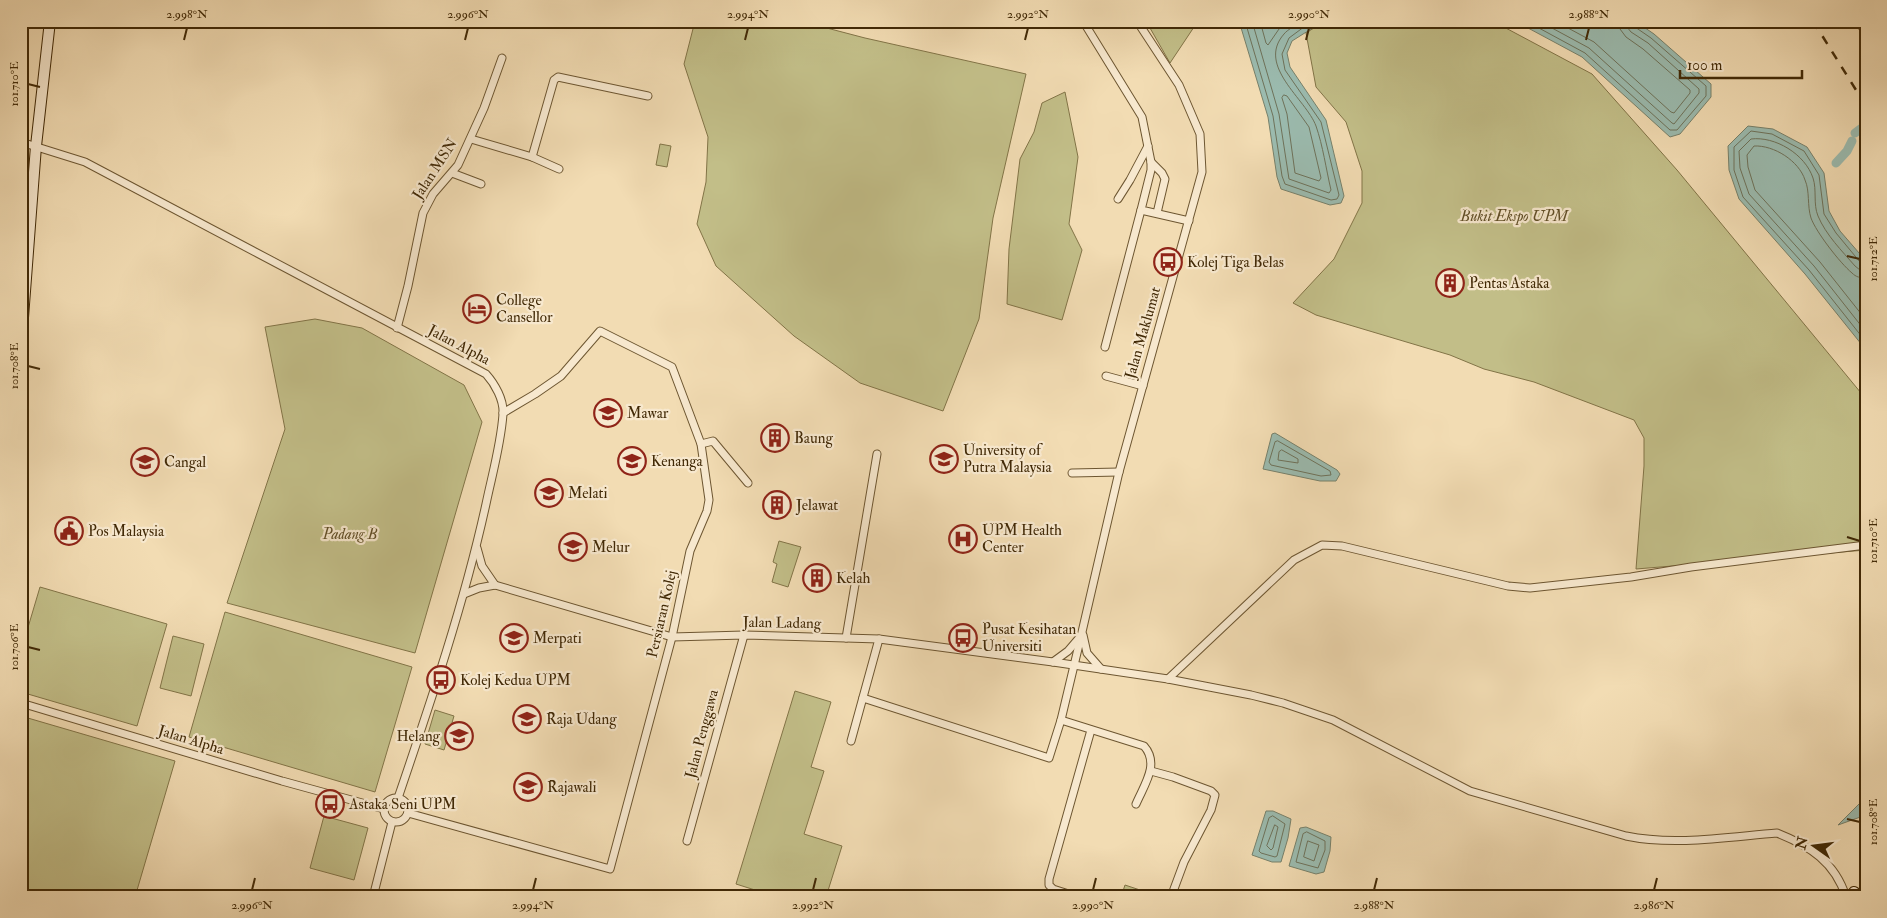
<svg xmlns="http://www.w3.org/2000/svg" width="1887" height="918" viewBox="0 0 1887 918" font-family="'IM FELL Double Pica',serif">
	<rect width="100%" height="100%" fill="#f2dcb3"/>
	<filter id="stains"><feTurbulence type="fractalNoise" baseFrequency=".004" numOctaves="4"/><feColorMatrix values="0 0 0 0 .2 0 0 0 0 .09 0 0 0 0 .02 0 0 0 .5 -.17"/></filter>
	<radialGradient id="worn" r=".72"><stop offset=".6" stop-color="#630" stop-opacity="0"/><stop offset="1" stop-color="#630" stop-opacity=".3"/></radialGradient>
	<g fill="#c2be88" stroke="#827447">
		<path d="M695 21H800L865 38 1026 74 993 218 979 319 943 411 860 383 794 336 716 266 697 224 706 182 708 137 684 64Z"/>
		<path d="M1146 21H1198L1170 63Z"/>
		<path d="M1325 21H1440L1502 26 1592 74 1677 170 1866 399V550L1636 569 1644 466V438L1634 420 1534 382 1484 369 1450 355 1316 315 1293 303 1334 259 1362 203V171L1346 122 1316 87 1306 33Z"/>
		<path d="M1065 92 1078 157 1069 224 1082 250 1062 320 1007 304 1009 249 1020 159 1034 132 1042 103Z"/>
		<path d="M660 144 671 146 667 167 656 165Z"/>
		<path d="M315 319 362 328 464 385 482 422 415 653 227 603 285 429 265 327Z"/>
		<path d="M779 541 801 547 788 587 772 582 777 564 773 562Z"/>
		<path d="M40 587 167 624 137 726 21 692V651Z"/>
		<path d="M225 612 412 667 375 792 189 737Z"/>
		<path d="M173 636 204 644 191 696 160 688Z"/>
		<path d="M795 691 831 702 811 767 824 771 804 834 842 846 826 897H777L736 884Z"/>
		<path d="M435 710 454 716 444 750 425 744Z"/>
		<path d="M21 716 175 761 135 897H21Z"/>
		<path d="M324 816 368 828 354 880 310 868Z"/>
		<path d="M1125 885 1161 897H1121Z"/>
	</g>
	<g fill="#9bbbaf" stroke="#77816b">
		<path d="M1239 21H1312L1319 24 1292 41 1287 53 1290 67 1326 120 1344 196 1341 203 1330 205 1281 189 1277 177 1268 117Z"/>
		<path d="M1515 21H1635L1654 34 1711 84V97L1680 134 1670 137 1582 57Z"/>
		<path d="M1748 126 1773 129 1807 147 1824 173 1829 211 1840 231 1866 261V350L1805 274 1739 199 1729 170 1728 146Z"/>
		<path d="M1275 433 1337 470 1340 474 1336 481H1320L1263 469 1272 434Z"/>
		<path d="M1866 797V815L1838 825Z"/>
		<path d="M1266 811H1273L1291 819 1288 838 1281 862H1272L1252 855Z"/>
		<path d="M1306 827 1331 837 1330 851 1324 872 1316 874 1289 866 1300 828Z"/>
	</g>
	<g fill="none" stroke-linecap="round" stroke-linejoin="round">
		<g stroke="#6e725a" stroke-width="1">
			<path d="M1245 21 1273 116 1282 176 1285 184 1331 200 1337 199 1339 195 1321 122 1285 70 1282 54 1289 38 1312 21"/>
			<path d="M1252 21 1279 114 1289 179 1329 193 1331 190C1326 169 1323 146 1316 126 1306 99 1256 66 1284 34 1288 29 1297 25 1303 21"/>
			<path d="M1260 21 1266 43 1268 45 1279 29 1289 21"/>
			<path d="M1526 21 1585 53 1670 130H1677L1706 96V86L1651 38 1635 27 1633 21"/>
			<path d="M1539 21 1589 48 1672 123 1674 124 1699 93V89L1648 43 1631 32 1627 27 1626 21"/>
			<path d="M1555 21 1594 42 1671 112 1674 113 1690 93V90L1643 49 1626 37 1620 29 1619 21"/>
			<path d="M1284 95 1287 96 1309 127 1321 178 1319 181 1295 173 1287 114 1282 98Z"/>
			<path d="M1866 264 1860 262 1836 233 1824 214 1819 175 1804 151 1772 134 1751 131 1734 147V170L1743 197 1809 270 1866 342"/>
			<path d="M1866 270H1860L1855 266C1842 251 1826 235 1818 216 1813 204 1817 190 1813 178 1805 154 1775 136 1751 139L1739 151 1740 168 1749 194 1814 266 1866 332"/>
			<path d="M1866 278C1860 278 1856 277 1852 273 1840 263 1816 232 1811 218 1807 206 1810 191 1805 180 1799 161 1774 145 1754 146L1747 155 1748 167 1755 190 1820 262 1866 320"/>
			<path d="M1278 441 1330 471 1331 475 1321 476 1271 465 1269 462 1275 442Z"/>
			<path d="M1282 450 1298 459V463L1278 460 1279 452Z"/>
			<path d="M1273 816 1285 824 1277 856 1275 857 1261 853 1259 851 1269 818Z"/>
			<path d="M1275 825 1278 827 1273 848 1271 850 1267 846Z"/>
			<path d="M1307 832 1325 841V850L1318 868 1296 862 1303 834Z"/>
			<path d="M1308 841 1319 845 1314 861 1304 857Z"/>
		</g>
		<g stroke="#9bbbaf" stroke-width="9">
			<path d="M1855 133 1863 127"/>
			<path d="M1836 163 1847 151 1852 141"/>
		</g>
		<defs>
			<g id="street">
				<path d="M1083 21 1142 117 1151 162V170L1141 210 1189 221"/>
				<path d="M1858 21 1866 32"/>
				<path d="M471 139 532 157 559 169"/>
				<path d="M21 142 85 162 486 374C495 384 504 400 503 414 501 444 492 475 486 504 464 604 431 701 398 798"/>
				<path d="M532 157 554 80 558 77 648 96"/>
				<path d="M1151 162 1162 173 1165 179 1157 213"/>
				<path d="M452 173 481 184"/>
				<path d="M1118 199 1130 180 1148 146"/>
				<path d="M397 328 408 286 423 213 433 194 458 165 484 108 502 58"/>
				<path d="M1105 347 1141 210"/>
				<path d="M1106 376 1143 386"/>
				<path d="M701 444 713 441 748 483"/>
				<path d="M1072 473 1119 472"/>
				<path d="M477 548 482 566 495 585"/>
				<path d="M464 594 479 588 495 585 672 637 744 635 879 639 1053 662 1168 679 1251 695 1283 703 1333 720 1470 791 1626 836C1674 846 1728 837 1777 833 1810 846 1835 862 1846 897"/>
				<path d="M1083 635 1087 653 1101 669"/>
				<path d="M846 638 877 454"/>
				<path d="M1053 662 1068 651 1080 637"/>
				<path d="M1168 679 1294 560 1322 545 1342 546 1508 586 1530 588 1631 577 1691 567 1866 545"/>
				<path d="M863 698 1049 758 1061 720 1082 632 1119 472 1202 172 1200 134 1179 85 1137 21"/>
				<path d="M21 703 282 781 384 809"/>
				<path d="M1061 720 1144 746C1160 764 1144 785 1136 804"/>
				<path d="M851 741 879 639"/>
				<path d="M1151 771 1173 777 1211 791 1215 795 1211 810 1184 862 1171 897"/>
				<circle cx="396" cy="810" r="12"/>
				<path d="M408 813 610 869 672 637 690 551 707 511 709 500 701 444 672 367 600 331 561 376 535 394 503 413"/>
				<path d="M687 841 744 635"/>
				<path d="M373 897 392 822"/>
				<path d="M1078 897 1053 889 1049 885V879L1091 730"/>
			</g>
			<g id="secondary">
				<path d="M21 344 36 146 50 21"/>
				<path d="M1854 892 1861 897"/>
			</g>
		</defs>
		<use href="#street" stroke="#6d5631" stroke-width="9"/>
		<use href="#secondary" stroke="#412906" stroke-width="12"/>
		<use href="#street" stroke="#f7e8ce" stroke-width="7"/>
		<use href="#secondary" stroke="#f7e8ce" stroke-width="10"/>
		<path stroke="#412906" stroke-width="2.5" stroke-dasharray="9 9" stroke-linecap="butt" d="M1813 21 1866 106"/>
	</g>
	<path fill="none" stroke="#412906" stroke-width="2" d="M184 40 187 28M465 40 468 28M745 40 748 28M1025 40 1028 28M1306 40 1309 28M1586 40 1589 28M28 84 40 87M1847 256 1860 259M28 366 40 369M1847 537 1860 541M28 647 40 650M1847 819 1860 822M252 890 255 878M533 890 536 878M813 890 816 878M1093 890 1096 878M1374 890 1377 878M1654 890 1657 878"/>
	<defs>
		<symbol id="bus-ring" viewBox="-11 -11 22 22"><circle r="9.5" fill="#f7e8ce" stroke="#8f2418" stroke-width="1.5"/><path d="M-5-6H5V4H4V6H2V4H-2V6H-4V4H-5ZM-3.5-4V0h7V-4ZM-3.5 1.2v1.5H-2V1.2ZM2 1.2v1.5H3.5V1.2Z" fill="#8f2418"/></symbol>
		<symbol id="building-ring" viewBox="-11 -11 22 22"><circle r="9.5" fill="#f7e8ce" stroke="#8f2418" stroke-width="1.5"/><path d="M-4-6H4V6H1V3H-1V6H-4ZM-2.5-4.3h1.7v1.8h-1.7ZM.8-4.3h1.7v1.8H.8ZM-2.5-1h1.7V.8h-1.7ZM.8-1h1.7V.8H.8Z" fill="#8f2418"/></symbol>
		<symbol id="hotel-ring" viewBox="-11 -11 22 22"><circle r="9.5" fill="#f7e8ce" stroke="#8f2418" stroke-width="1.5"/><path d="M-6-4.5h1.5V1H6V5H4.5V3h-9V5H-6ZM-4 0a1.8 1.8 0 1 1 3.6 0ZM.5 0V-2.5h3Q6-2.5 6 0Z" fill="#8f2418"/></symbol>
		<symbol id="university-ring" viewBox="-11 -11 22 22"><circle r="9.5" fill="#f7e8ce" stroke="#8f2418" stroke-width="1.5"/><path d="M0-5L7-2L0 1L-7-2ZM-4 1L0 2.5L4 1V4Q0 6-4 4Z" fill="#8f2418"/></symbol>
		<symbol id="civic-ring" viewBox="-11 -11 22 22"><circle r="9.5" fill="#f7e8ce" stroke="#8f2418" stroke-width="1.5"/><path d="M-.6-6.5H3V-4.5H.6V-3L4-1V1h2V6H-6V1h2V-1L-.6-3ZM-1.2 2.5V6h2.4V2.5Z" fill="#8f2418"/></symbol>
		<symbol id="hospital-ring" viewBox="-11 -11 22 22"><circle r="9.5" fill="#f7e8ce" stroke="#8f2418" stroke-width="1.5"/><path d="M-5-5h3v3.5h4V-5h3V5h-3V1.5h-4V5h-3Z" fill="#8f2418"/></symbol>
	</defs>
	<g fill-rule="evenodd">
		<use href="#bus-ring" x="1152" y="246" width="32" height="32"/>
		<use href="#building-ring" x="1434" y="267" width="32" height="32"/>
		<use href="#hotel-ring" x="461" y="293" width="32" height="32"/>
		<use href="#university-ring" x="592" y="397" width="32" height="32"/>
		<use href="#building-ring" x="759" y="422" width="32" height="32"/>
		<use href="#university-ring" x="928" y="443" width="32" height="32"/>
		<use href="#university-ring" x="616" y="445" width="32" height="32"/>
		<use href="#university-ring" x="129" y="446" width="32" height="32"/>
		<use href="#university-ring" x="533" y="477" width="32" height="32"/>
		<use href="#building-ring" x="761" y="489" width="32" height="32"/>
		<use href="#civic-ring" x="53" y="515" width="32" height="32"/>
		<use href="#hospital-ring" x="947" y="523" width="32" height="32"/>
		<use href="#university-ring" x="557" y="531" width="32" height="32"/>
		<use href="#building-ring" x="801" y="562" width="32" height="32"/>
		<use href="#university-ring" x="498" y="622" width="32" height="32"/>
		<use href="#bus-ring" x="947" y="622" width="32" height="32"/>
		<use href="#bus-ring" x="425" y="664" width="32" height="32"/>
		<use href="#university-ring" x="511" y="703" width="32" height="32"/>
		<use href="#university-ring" x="443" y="720" width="32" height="32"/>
		<use href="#university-ring" x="512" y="771" width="32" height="32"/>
		<use href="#bus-ring" x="314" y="788" width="32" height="32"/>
	</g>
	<g text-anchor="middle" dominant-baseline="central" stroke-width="4.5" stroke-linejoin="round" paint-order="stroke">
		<g font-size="15" fill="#412906" stroke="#f7e8ce">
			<text transform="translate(435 169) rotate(-57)">Jalan MSN</text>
			<text transform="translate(1143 333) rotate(-74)">Jalan Maklumat</text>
			<text transform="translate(459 345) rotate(28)">Jalan Alpha</text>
			<text transform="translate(662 614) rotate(-77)">Persiaran Kolej</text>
			<text transform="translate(782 623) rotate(1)">Jalan Ladang</text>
			<text transform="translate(702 734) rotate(-75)">Jalan Penggawa</text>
			<text transform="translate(191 740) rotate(17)">Jalan Alpha</text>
		</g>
		<g font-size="15" font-style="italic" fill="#614e26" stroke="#f7e8ce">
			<text x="1514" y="216">Bukit Ekspo UPM</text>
			<text x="350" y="534">Padang B</text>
		</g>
		<g font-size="15" fill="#412906" stroke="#f7e8ce" text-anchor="start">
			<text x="1187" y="262">Kolej Tiga Belas</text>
			<text x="1469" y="283">Pentas Astaka</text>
			<text x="496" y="300">College<tspan x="496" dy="17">Cansellor</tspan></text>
			<text x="627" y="413">Mawar</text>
			<text x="794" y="438">Baung</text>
			<text x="963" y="450">University of<tspan x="963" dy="17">Putra Malaysia</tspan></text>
			<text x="651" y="461">Kenanga</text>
			<text x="164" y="462">Cangal</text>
			<text x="568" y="493">Melati</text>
			<text x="796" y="505">Jelawat</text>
			<text x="982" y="530">UPM Health<tspan x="982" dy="17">Center</tspan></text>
			<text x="88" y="531">Pos Malaysia</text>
			<text x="592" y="547">Melur</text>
			<text x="836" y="578">Kelah</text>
			<text x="982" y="629">Pusat Kesihatan<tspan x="982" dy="17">Universiti</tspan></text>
			<text x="533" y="638">Merpati</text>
			<text x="460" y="680">Kolej Kedua UPM</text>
			<text x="546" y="719">Raja Udang</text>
			<text x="440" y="736" text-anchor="end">Helang</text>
			<text x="547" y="787">Rajawali</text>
			<text x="349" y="804">Astaka Seni UPM</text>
		</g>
	</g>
	<rect width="1887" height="918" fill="none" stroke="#f2dcb3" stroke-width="55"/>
	<g transform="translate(1814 846) rotate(284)" stroke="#f7e8ce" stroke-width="4" paint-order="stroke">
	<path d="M0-4L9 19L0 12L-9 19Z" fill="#412906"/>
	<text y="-8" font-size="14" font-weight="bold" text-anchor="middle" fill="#412906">N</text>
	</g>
	<path d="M1680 70v8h122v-8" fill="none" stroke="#412906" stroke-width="2.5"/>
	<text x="1687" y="70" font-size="15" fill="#412906" stroke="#f7e8ce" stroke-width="4" paint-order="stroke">100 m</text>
	<rect x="28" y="28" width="1832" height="862" fill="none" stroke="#412906" stroke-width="2"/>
	<g font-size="12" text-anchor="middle" fill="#412906">
		<text x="187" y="18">2.998°N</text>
		<text x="468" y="18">2.996°N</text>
		<text x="748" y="18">2.994°N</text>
		<text x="1028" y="18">2.992°N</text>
		<text x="1309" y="18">2.990°N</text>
		<text x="1589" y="18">2.988°N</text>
		<text transform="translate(14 84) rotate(-90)" y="4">101.710°E</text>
		<text transform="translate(1873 259) rotate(-90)" y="4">101.712°E</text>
		<text transform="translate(14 366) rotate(-90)" y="4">101.708°E</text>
		<text transform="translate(1873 541) rotate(-90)" y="4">101.710°E</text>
		<text transform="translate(14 647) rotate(-90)" y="4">101.706°E</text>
		<text transform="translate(1873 822) rotate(-90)" y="4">101.708°E</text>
		<text x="252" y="909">2.996°N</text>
		<text x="533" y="909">2.994°N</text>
		<text x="813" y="909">2.992°N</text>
		<text x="1093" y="909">2.990°N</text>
		<text x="1374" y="909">2.988°N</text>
		<text x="1654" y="909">2.986°N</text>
	</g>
	<rect width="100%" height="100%" filter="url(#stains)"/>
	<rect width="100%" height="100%" fill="url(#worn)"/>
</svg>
